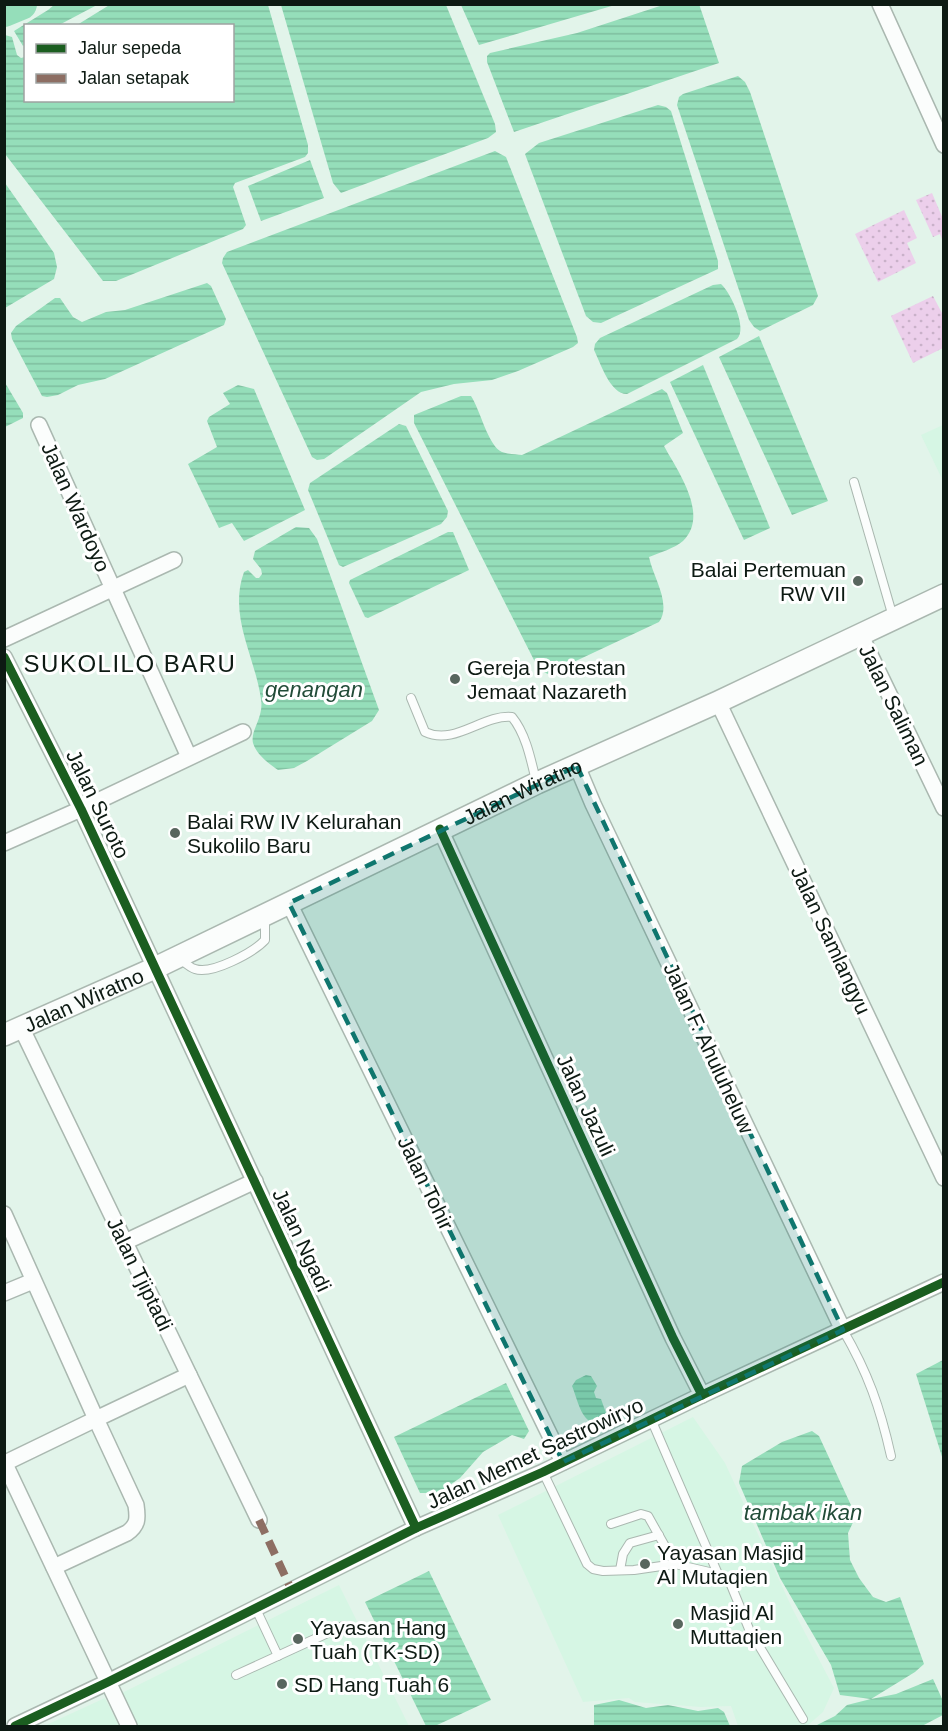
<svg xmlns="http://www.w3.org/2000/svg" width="948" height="1731" viewBox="0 0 948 1731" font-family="Arial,sans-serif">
	<defs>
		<pattern id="park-dots" width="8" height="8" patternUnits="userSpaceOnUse" patternTransform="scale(1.5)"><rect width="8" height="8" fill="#eccfeb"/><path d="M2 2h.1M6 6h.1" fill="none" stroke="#c9b1c9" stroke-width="1.8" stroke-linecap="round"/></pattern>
		<pattern id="water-rules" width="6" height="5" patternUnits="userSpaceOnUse" patternTransform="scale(1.5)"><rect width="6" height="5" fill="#95deba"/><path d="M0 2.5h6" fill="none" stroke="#7fbe9f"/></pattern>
	</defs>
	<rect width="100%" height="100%" fill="#e2f4ea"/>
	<g fill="#d6f6e4">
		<path d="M943 425V481L921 435Z"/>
		<path d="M693 1417 725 1463 793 1610 834 1688 823 1712 807 1726H738L731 1706 701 1707 635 1702 629 1698 583 1702 498 1515Z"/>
		<path d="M339 1585 409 1726H138L122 1693Z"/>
		<path d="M105 1698 119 1726H44Z"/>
	</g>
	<g fill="url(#park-dots)">
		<path d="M932 193 943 219V242L940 234 933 237 916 200Z"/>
		<path d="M904 210 917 238 907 243 916 263 878 282 855 234Z"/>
		<path d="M933 296 943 315V348L913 363 891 316Z"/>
	</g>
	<g fill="url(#water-rules)">
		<path d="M111 4 268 5 308 145V153L305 157 235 183 233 187 246 225 243 229 116 281H103L5 154V35L12 37 17 55 21 58 25 57 26 100H232V26L77 25Z"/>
		<path d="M699 4 719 63 514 132 487 62V56L490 53 577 33 663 5Z"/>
		<path d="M54 5H97L59 25 26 26 25 44 23 46 14 31 48 10Z"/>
		<path d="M281 5H446L495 124 496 132 488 138 341 193 333 183Z"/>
		<path d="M461 5H615L479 45Z"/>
		<path d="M738 76 745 82 750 92 818 296 813 305 760 331 754 327 749 320 677 105 679 97 683 94Z"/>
		<path d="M658 105 666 107 671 111 718 261V269L601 323 593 322 586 316 525 154 539 143Z"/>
		<path d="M495 151 506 157 577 337 578 343 573 347 518 371 492 380 454 384 421 392 324 459 317 460 312 457 222 263 223 258 227 252Z"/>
		<path d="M310 160 324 198 261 221 248 186Z"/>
		<path d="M5 183 54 253 57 267 54 279 5 308Z"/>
		<path d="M207 283 211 286 226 319 224 325 105 379 78 385 58 395 47 397 42 396 12 339 11 333 16 326 55 298H60L73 317 82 322 106 312 125 310Z"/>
		<path d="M721 284C731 293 748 329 737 339L627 394C610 394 601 364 594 350L595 344 600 338 713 285Z"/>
		<path d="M759 336 828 501 792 515 719 357Z"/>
		<path d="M703 365 770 528 744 540 670 382Z"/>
		<path d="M4 381 23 413V418L5 427Z"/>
		<path d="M238 385 254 389 305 510 244 541 232 523 219 528 188 464 217 447 207 421 209 417 230 404 223 393Z"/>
		<path d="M662 389 667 393 683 433 664 446C677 470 710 515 683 541 675 548 659 553 649 557 653 577 672 604 659 622L548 674 539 670 414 423V415L461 396H471C480 409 488 446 502 452 507 454 516 454 522 455Z"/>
		<path d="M399 424 406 426 448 511 447 517 441 524 343 567 339 565 308 490 310 483Z"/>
		<path d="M296 527 309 528 317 539 379 710 372 721 307 761 294 768 278 770C269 764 256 754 253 743 250 730 264 718 261 699 255 656 228 616 244 572L248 570 256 578H259L262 574 261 569 253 559 255 551Z"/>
		<path d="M448 532H453L469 570 368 618 365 617 349 583 350 580Z"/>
		<path d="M943 1360V1460L916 1374Z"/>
		<path d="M586 1375 591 1376 597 1386 594 1392 596 1398 601 1399 606 1413 591 1422C580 1416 577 1398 572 1386L576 1380Z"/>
		<path d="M506 1383 529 1431 524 1439 512 1435 483 1452 460 1478 438 1493H420L394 1437Z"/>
		<path d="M812 1431 819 1436 856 1516 848 1533 850 1560 859 1578 873 1597 886 1602 900 1597 924 1664 915 1672 871 1699 896 1694 933 1679 943 1701V1715L922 1726H815L835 1716 847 1705 871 1699 840 1695 831 1665 780 1578 739 1483 742 1466 782 1442Z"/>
		<path d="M429 1571 491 1700 435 1726H426L365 1602Z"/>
		<path d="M619 1700 646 1708 668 1705 698 1711 718 1708 724 1712 730 1726 594 1725V1705Z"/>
	</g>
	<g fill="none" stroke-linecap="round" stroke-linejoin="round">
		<path stroke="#95deba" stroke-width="32" d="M4 11 21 4"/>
		<defs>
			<g id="service">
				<path d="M854 482 893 617"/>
				<path d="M411 698 425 732C455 746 483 714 512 717 526 734 531 760 536 781"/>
				<path d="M179 958C184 962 190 968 195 969 212 975 254 952 265 940V917"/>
				<path d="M843 1330C868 1373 880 1407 891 1456"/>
				<path d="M651 1419 718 1574"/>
				<path d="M543 1472 587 1564 593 1569 603 1571 634 1570 675 1564 718 1574 726 1578 731 1585 749 1629 803 1719"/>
				<path d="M611 1524 641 1514 648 1516 675 1564"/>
				<path d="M620 1570 623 1554 630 1543 659 1535"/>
				<path d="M256 1609 278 1656"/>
				<path d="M236 1675 343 1626"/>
			</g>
			<g id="minor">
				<path d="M880 4 944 145"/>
				<path d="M39 425 189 757"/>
				<path d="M860 634 944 808"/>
				<path d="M4 639 174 560"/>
				<path d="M4 657 81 809 416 1528"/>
				<path d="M718 702 944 1178"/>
				<path d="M577 766 593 804 843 1330"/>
				<path d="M440 829 673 1338 702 1395"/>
				<path d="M4 843 81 809 243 732"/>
				<path d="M289 903 563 1462"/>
				<path d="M21 1027 259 1520"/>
				<path d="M4 1214 96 1419 5 1463"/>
				<path d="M125 1242 255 1181"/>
				<path d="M4 1293 33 1281"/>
				<path d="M4 1462 129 1726"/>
				<path d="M54 1567 127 1533C138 1525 138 1519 136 1505L96 1419 189 1375"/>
				<path d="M15 1726 108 1682 416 1528 543 1472 702 1395 944 1282"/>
			</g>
			<g id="secondary">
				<path id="s1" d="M4 1035 155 968 537 783 718 702 944 595"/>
			</g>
		</defs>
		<use href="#service" stroke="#aab8b0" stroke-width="10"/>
		<use href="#minor" stroke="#aab8b0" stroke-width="18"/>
		<use href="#secondary" stroke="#aab8b0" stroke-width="24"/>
		<use href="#service" stroke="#fbfdfc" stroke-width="8"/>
		<use href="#minor" stroke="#fbfdfc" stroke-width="15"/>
		<use href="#secondary" stroke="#fbfdfc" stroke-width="21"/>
		<path stroke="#8d6e63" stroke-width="8" stroke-dasharray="15 8" stroke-linecap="butt" d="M259 1520 292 1591"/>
		<defs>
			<g id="cycleway">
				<path d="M4 657 81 809 416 1528"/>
				<path d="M440 829 673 1338 702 1395"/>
				<path d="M15 1726 108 1682 416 1528 543 1472 702 1395 944 1282"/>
			</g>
		</defs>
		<use href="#cycleway" stroke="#fff" stroke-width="13"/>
		<use href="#cycleway" stroke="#1b5e20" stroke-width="9"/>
	</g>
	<path fill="#0f766e" fill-opacity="0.2" stroke="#0f766e" stroke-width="4.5" stroke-dasharray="12 8" stroke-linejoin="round" d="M577 766 843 1330 563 1462 289 903Z"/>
	<g fill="#58665e" stroke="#fff" stroke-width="2">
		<circle cx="858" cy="581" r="6"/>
		<circle cx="455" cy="679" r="6"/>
		<circle cx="175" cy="833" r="6"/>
		<circle cx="645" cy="1564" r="6"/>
		<circle cx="678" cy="1624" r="6"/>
		<circle cx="298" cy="1639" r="6"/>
		<circle cx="282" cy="1684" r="6"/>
	</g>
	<g text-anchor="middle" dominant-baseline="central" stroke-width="6" stroke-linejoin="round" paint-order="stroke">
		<g font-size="21" fill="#0d1a13" stroke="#fff">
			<text transform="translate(76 507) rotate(66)">Jalan Wardoyo</text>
			<text transform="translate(894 705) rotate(64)">Jalan Saliman</text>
			<text stroke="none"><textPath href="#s1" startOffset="573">Jalan Wiratno</textPath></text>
			<text transform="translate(98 804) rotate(64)">Jalan Suroto</text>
			<text transform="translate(831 940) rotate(65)">Jalan Samlangyu</text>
			<text stroke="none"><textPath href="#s1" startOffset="87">Jalan Wiratno</textPath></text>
			<text transform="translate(709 1048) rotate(65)">Jalan F. Ahuluheluw</text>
			<text transform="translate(586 1105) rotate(65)">Jalan Jazuli</text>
			<text transform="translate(426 1183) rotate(64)">Jalan Tohir</text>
			<text transform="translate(302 1240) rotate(65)">Jalan Ngadi</text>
			<text transform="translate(140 1274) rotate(64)">Jalan Tjiptadi</text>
			<text transform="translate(535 1453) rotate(-25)">Jalan Memet Sastrowiryo</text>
		</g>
		<g font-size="21" fill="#0d1a13" stroke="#fff" text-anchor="start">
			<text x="846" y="569" text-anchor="end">Balai Pertemuan<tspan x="846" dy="24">RW VII</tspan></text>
			<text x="467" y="667">Gereja Protestan<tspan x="467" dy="24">Jemaat Nazareth</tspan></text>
			<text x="187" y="821">Balai RW IV Kelurahan<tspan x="187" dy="24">Sukolilo Baru</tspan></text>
			<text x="657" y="1552">Yayasan Masjid<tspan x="657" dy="24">Al Mutaqien</tspan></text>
			<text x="690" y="1612">Masjid Al<tspan x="690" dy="24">Muttaqien</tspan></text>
			<text x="310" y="1627">Yayasan Hang<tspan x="310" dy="24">Tuah (TK-SD)</tspan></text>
			<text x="294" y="1684">SD Hang Tuah 6</text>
		</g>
		<g font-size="22" font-style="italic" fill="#224c38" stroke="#fff">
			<text x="314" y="689">genangan</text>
			<text x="803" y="1512">tambak ikan</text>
		</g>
		<g font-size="24" letter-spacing="1.5" fill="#0d1a13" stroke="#fff">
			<text x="130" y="663">SUKOLILO BARU</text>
		</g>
	</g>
	<rect width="948" height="1731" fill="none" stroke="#0d1a13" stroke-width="12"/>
	<rect x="24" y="24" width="210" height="78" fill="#ffffff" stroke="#9ea3a1" stroke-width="1.5"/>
	<rect x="36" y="44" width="30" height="9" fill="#1b5e20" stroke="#9ea3a1" stroke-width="1.5"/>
	<text x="78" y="54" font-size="18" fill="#0d1a13">Jalur sepeda</text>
	<rect x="36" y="74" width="30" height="9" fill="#8d6e63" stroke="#9ea3a1" stroke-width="1.5"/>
	<text x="78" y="84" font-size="18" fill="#0d1a13">Jalan setapak</text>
</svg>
